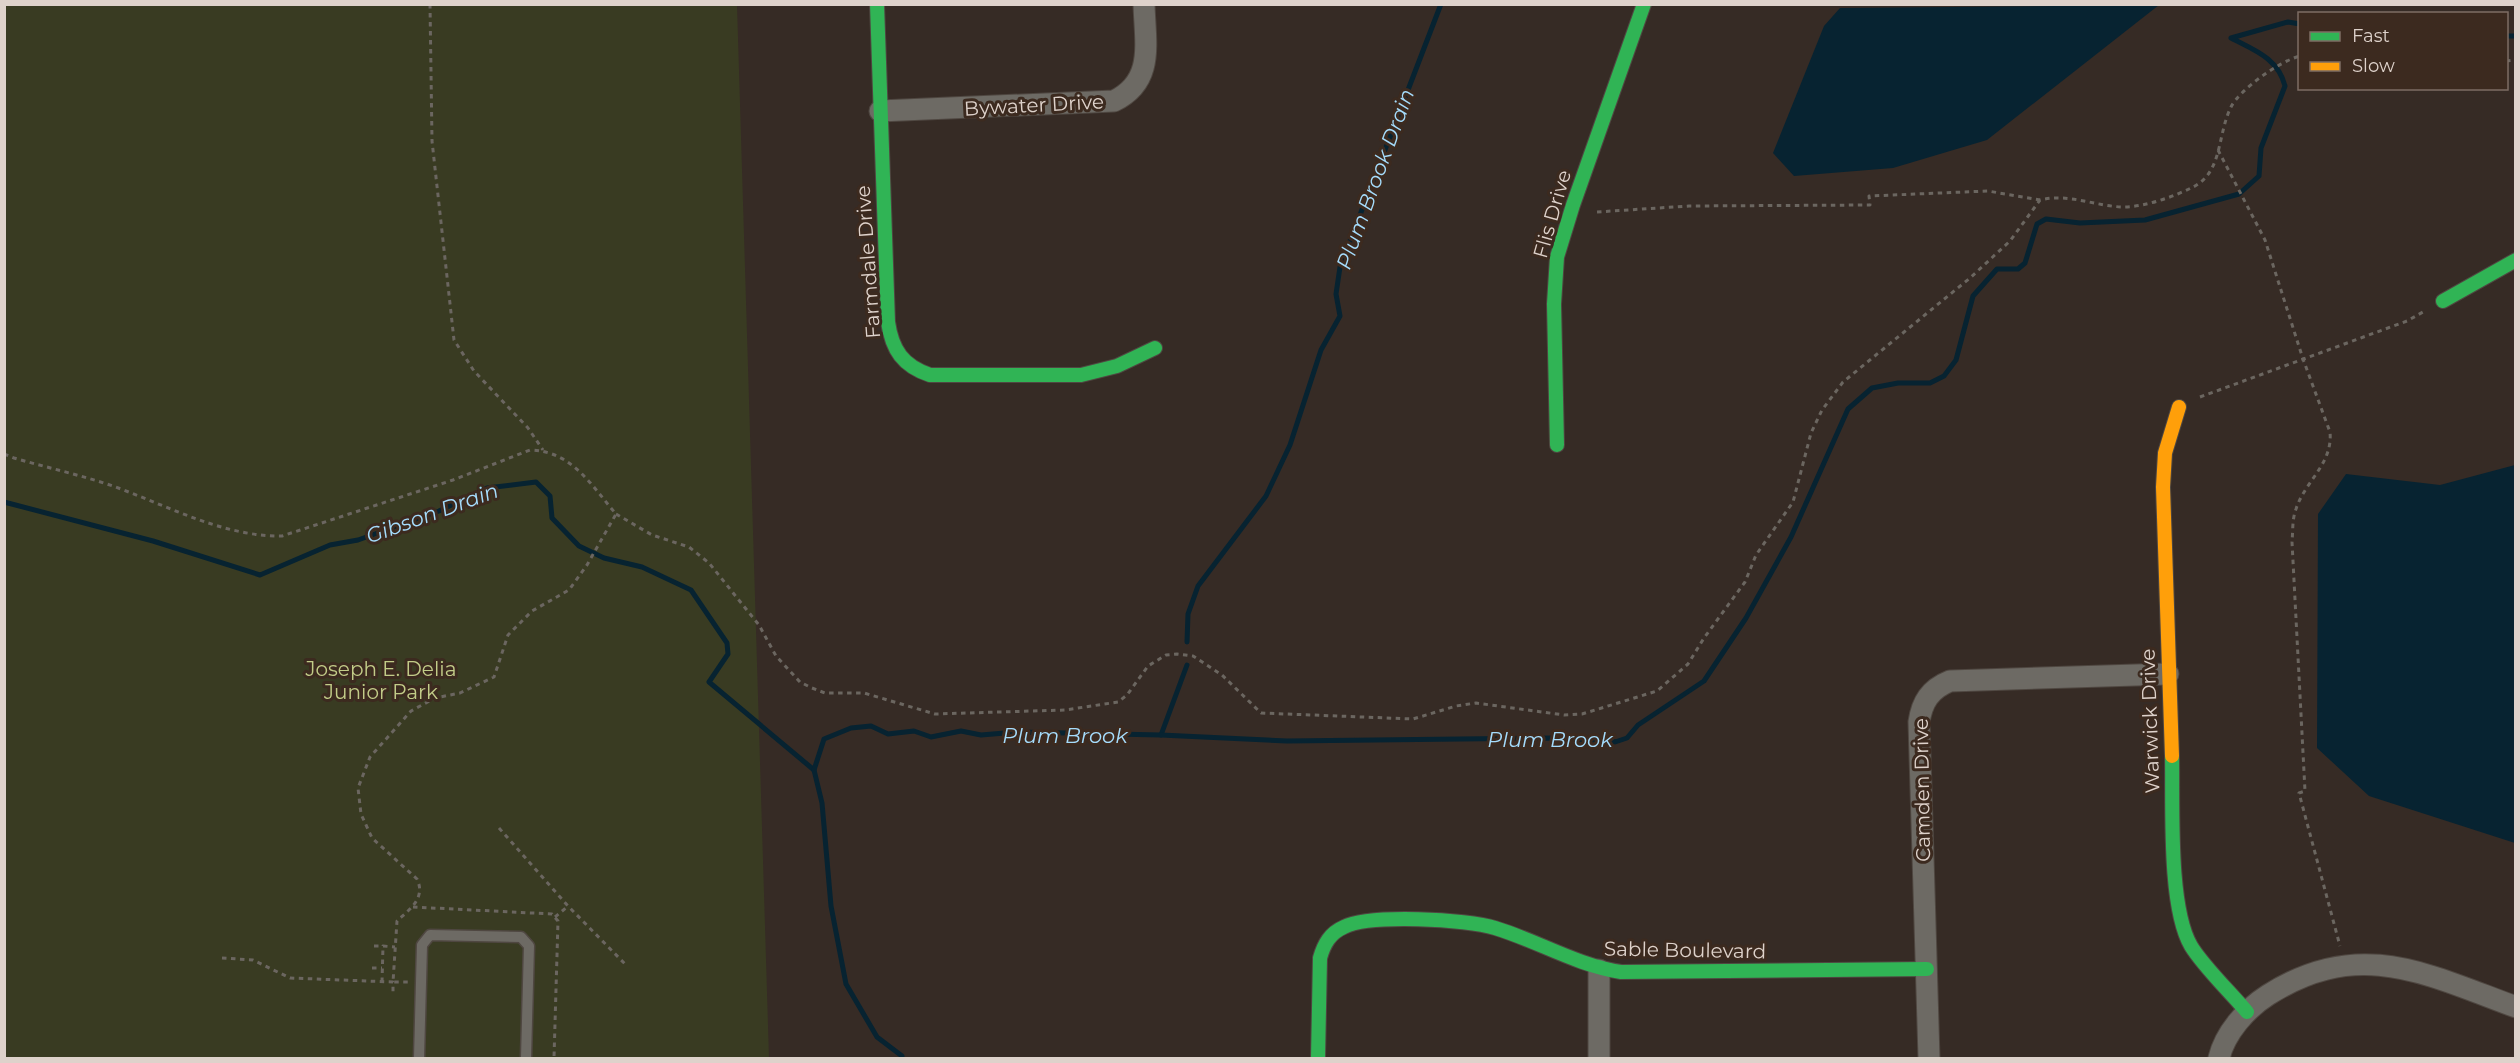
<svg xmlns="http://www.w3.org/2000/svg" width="2520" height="1063" viewBox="0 0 2520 1063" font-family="Montserrat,sans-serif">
	<rect width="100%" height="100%" fill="#362b25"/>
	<path fill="#393b22" d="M4 5H737L769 1058H5Z"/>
	<g fill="#072331">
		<path d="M2159 5 1987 140 1893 168 1794 176 1773 153 1824 26 1840 8Z"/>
		<path d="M2515 465H2516L2515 843 2369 796 2317 748 2318 514 2346 474 2440 485Z"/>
	</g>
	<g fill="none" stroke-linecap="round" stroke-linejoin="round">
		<g stroke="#072331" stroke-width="5">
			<path d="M2506 36H2516"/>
			<path d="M4 502 153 541 260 575 330 545 358 540 439 511 487 488 536 482 550 496 552 518 579 546 604 558 642 567 691 590 727 643 728 654 709 682 814 770"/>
			<path d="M1187 642 1188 614 1198 586 1266 496 1290 445 1321 350 1340 316 1336 294 1340 267 1441 4"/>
			<path d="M1161 735 1187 665"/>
			<path d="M902 1058V1056L877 1037 846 984 831 906 822 803 814 770 824 739 851 728 871 726 888 734 914 731 931 737 961 731 981 735 1017 732 1161 735 1287 741 1554 738 1592 740 1608 737 1615 742 1627 738 1638 725 1704 681 1746 618 1791 537 1848 409 1872 388 1898 383H1930L1944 376 1956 360 1973 296 1997 269H2018L2025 263 2037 224 2046 219 2080 223 2145 220 2239 194 2259 176 2261 148 2285 86C2278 58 2254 50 2231 38L2288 22 2300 24"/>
		</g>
		<defs>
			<path id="lane" d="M419 1058 422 945 430 935 521 937 529 946 526 1058"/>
			<g id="street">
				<path d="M880 111 1114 101C1155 81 1145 43 1144 4"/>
				<path d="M1599 970V1058"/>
				<path d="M1929 1058 1919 722C1922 702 1930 689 1950 681L2168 674"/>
				<path d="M2219 1058C2225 1033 2246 1009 2268 995 2359 937 2426 974 2516 1007"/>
			</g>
			<g id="fast">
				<path d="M877 4 888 322C892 350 903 366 930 375H1081L1117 366 1155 348"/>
				<path d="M2443 301 2516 260"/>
				<path d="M1557 445 1554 304 1557 257 1573 205 1644 4"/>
				<path d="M2172 756C2173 804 2168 907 2191 946 2203 966 2231 993 2247 1012"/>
				<path d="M1318 1058 1320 958C1324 944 1330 933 1344 927 1369 914 1467 919 1495 928 1538 941 1576 965 1621 972L1927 969"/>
			</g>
			<path id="slow" d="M2172 756 2163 487 2165 453 2179 407"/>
		</defs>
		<use href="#lane" stroke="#4f4741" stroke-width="13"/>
		<use href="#street" stroke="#4f4741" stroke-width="23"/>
		<use href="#fast" stroke="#4f4741" stroke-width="16"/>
		<use href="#slow" stroke="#4f4741" stroke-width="16"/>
		<g stroke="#6b6660" stroke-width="3" stroke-dasharray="4.5 4.5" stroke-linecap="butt">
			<path d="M430 4 432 141 454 340 474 371 528 428 543 450"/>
			<path d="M2506 61 2516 60"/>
			<path d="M2218 150 2265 240 2303 359 2330 432C2333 464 2305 481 2296 509 2292 519 2293 532 2292 542L2305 791 2299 793 2340 946"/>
			<path d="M1597 212 1689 206 1870 205 1869 196 1988 191 2040 200"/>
			<path d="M2200 397 2407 321 2423 312"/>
			<path d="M4 454 14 458C45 467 76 474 107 484 163 503 221 537 282 536L453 480 530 450C572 451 591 485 616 514L587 565 569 590 532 611 508 635 494 677 460 693 435 698 411 711 370 757 358 788 361 814 372 838 417 879C426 898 410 909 397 921L393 982H408"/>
			<path d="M616 514 652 535 689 547 709 563 759 625 776 656 800 682 812 688 825 693H864L935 714 1065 710 1118 702 1127 695 1148 666 1166 655 1177 654 1193 656 1222 675 1261 713 1413 719 1456 706 1476 703 1564 715 1582 714 1657 691 1688 664 1704 638 1745 582 1756 555 1793 502 1811 433 1822 410 1843 382 1970 278 2010 241 2040 200C2068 193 2095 206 2122 207 2145 207 2173 197 2193 187 2223 172 2217 135 2231 107 2240 89 2280 61 2300 56"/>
			<path d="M499 828 568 906 627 966"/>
			<path d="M413 907 552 914 558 921 554 1058"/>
			<path d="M555 917 567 907"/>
			<path d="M374 946H383"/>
			<path d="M222 958 253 960 290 978 393 982V994"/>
			<path d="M372 968H382"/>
			<path d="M382 982 383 946 395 947"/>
		</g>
		<use href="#lane" stroke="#6d6a64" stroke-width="10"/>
		<use href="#street" stroke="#6d6a64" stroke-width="21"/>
		<use href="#fast" stroke="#30b455" stroke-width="14"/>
		<use href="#slow" stroke="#ff9f0a" stroke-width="14"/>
	</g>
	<g text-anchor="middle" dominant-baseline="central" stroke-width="6" stroke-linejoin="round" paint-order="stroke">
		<g font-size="20" fill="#ded2cb" stroke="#3c2a1f">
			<text transform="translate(1034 105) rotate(-3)">Bywater Drive</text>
			<text transform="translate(1552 214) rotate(-74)">Flis Drive</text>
			<text transform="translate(868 262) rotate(-94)">Farmdale Drive</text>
			<text transform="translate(2150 721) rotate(-92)">Warwick Drive</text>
			<text transform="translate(1922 790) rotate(-91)">Camden Drive</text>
			<text transform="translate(1685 950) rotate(1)">Sable Boulevard</text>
		</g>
		<g font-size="20" fill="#c2cc88" stroke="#3c2a1f">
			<text x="381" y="669">Joseph E. Delia<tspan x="381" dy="23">Junior Park</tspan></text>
		</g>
		<g font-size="21" font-style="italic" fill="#a5dcfc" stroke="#3c2a1f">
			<text transform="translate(1375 179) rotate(-70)">Plum Brook Drain</text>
			<text transform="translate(432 513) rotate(-20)">Gibson Drain</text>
			<text x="1065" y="735">Plum Brook</text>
			<text x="1550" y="739">Plum Brook</text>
		</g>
	</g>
	<rect width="2520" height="1063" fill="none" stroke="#ded2cb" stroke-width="12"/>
	<rect x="2298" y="12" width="210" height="78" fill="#3c2a1f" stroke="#7d6d64" stroke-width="1.5"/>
	<rect x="2310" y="32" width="30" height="9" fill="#30b455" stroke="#7d6d64" stroke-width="1.5"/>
	<text x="2352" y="42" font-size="18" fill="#ded2cb">Fast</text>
	<rect x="2310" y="62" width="30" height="9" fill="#ff9f0a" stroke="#7d6d64" stroke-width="1.5"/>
	<text x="2352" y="72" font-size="18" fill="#ded2cb">Slow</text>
</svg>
